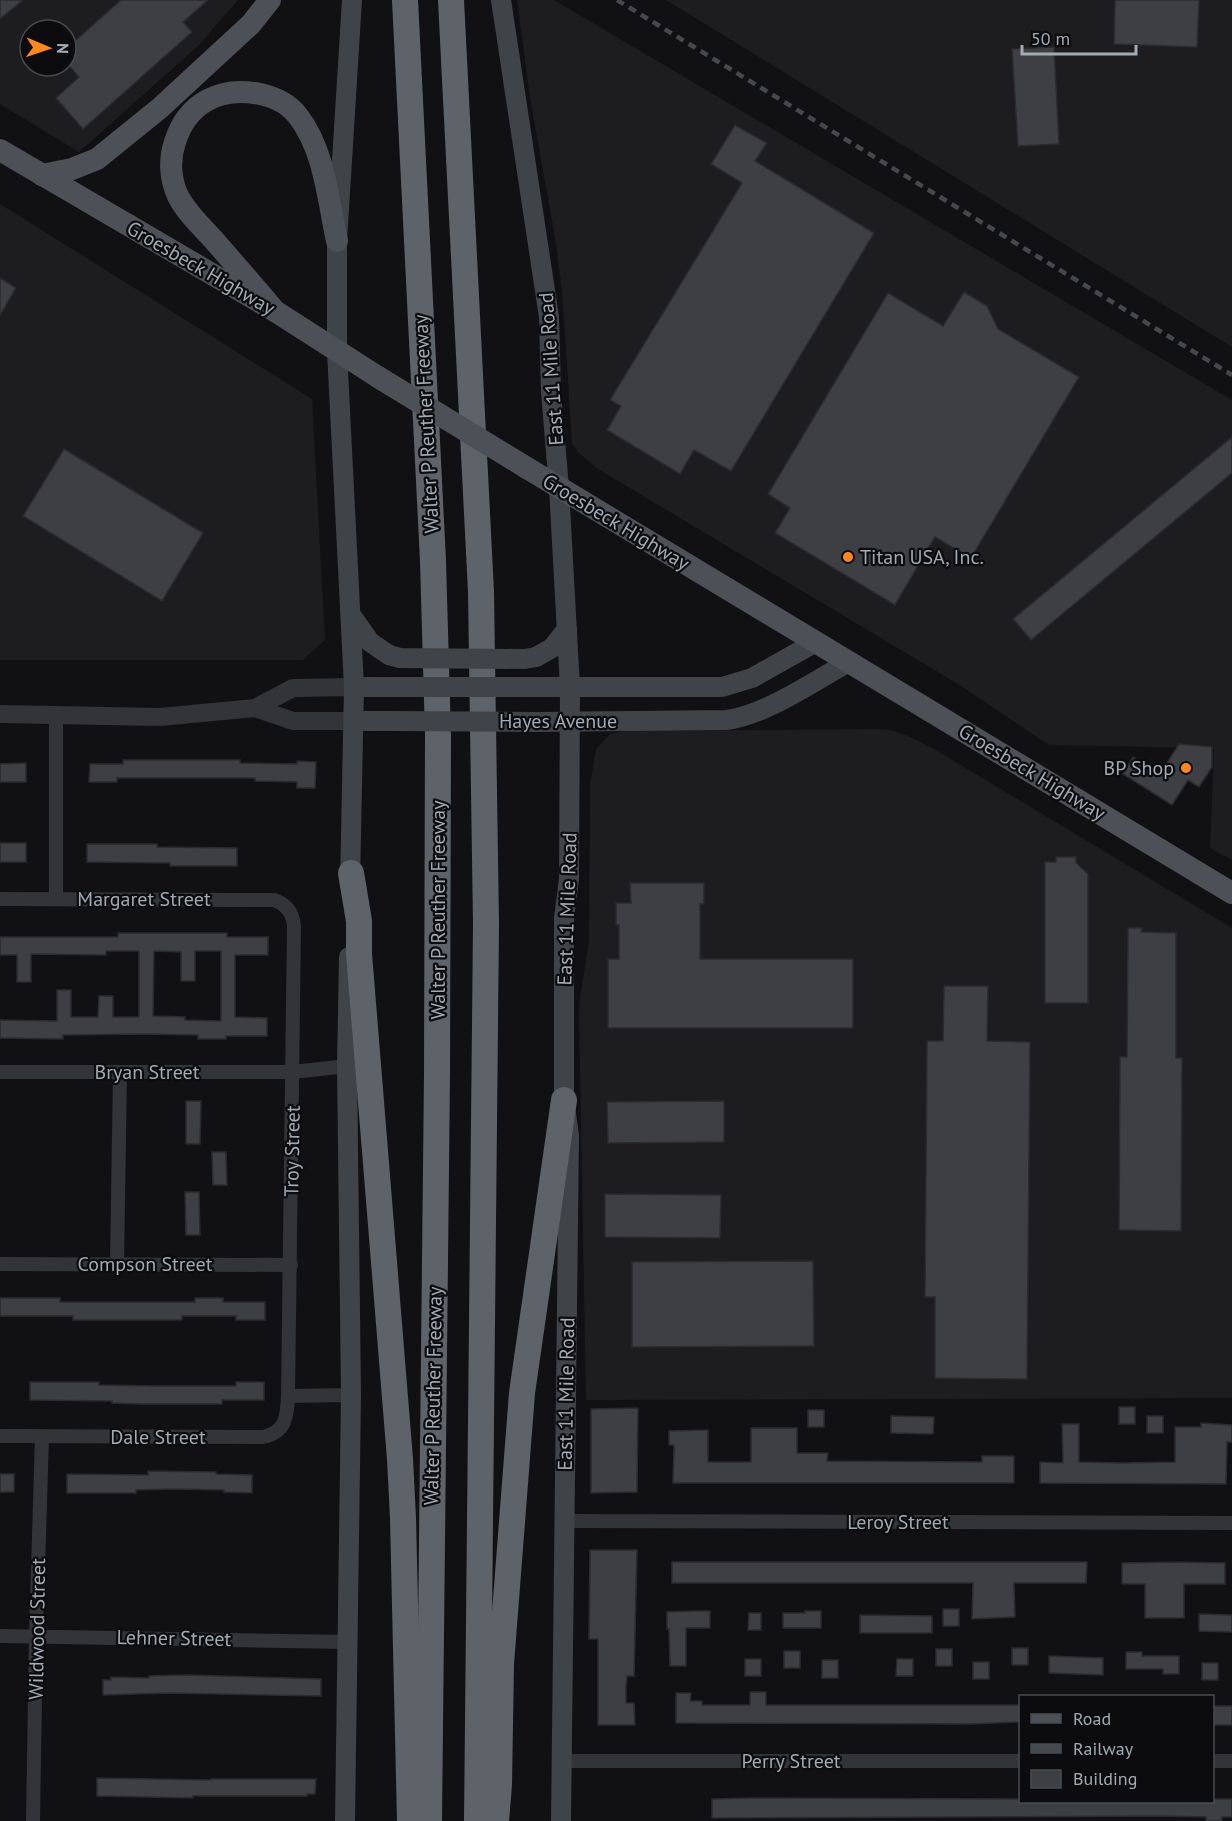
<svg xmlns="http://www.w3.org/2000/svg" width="1232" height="1821" viewBox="0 0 1232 1821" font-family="'PT Sans',sans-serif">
	<rect width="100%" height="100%" fill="#111113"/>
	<g fill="#1d1d20" fill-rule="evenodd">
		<path d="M0 0H238L199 45 79 152 0 104ZM30 30H66V66H30Z"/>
		<path d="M517 0H554L559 3 1232 400V860L1210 848 1214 748 1049 745 958 684 598 469 578 452 572 443 562 291 556 243 530 98Z"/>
		<path d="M666 0H1232V347Z"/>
		<path d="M0 204 312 399 325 640 303 660H0Z"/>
		<path d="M877 729 891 730 910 737 934 749 1232 928V1398L586 1400 579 1015 580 997 589 942 590 785 596 749 610 734 627 731Z"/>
	</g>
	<g fill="#3d3f43" stroke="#2b2b2f" stroke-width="1.5" fill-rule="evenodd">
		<path d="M0 0H23L0 19Z"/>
		<path d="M121 0H208L183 22 192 32 83 129 56 98 79 77 66 62V49Z"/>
		<path d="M1115 0H1199L1197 47 1114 44Z"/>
		<path d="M1054 47 1059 144 1018 146 1012 49Z"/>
		<path d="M735 125 767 143 755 161 874 233 731 471 694 450 680 474 607 430 621 406 610 400 742 183 711 164Z"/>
		<path d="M0 278 16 288 0 315Z"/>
		<path d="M964 292 987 306 998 329 1079 377 971 558 935 537 895 605 775 533 790 508 768 494 888 293 943 326Z"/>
		<path d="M1232 437V473L1031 640 1013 619Z"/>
		<path d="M64 449 203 533 162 601 23 516Z"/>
		<path d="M1179 744 1212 747V767L1199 787 1188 780 1172 805 1123 774 1133 757 1160 774Z"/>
		<path d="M123 760H240V763L297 764V761L316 762 315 788H297V782L255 781V778H117V782H89L90 764H123Z"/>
		<path d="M26 763V782H0V764Z"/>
		<rect x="0" y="843" width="26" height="19"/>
		<path d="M87 844H157V847L237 848V866H170V863L87 862Z"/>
		<path d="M1056 857H1076V863L1088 874V1003H1045V862H1056Z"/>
		<path d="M630 883H704V904H700V959H853V1028H608V959H619V925H616V903H631Z"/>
		<path d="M1128 928H1142L1141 932 1176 933V1058H1182L1181 1231 1119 1230 1120 1057H1127Z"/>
		<path d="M118 933H227V937H268V955H235V1017L267 1018V1036H226V1039H198V1035L145 1034 63 1035V1039L0 1038V1020L57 1021V990H71V1017H98L99 996H113V1017H139V951H106V955L31 954V982H17V955H0V937H118ZM154 951 181 952V981H195V951H221V1021L185 1020V1017L153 1016Z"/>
		<path d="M944 986H988L987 1041 1030 1042 1027 1379 935 1378V1297H925L927 1041H943Z"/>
		<path d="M186 1101H201L200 1144H186Z"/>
		<path d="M724 1101V1142L608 1143 607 1102Z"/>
		<path d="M212 1152H226L227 1185H213Z"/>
		<path d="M185 1192H199L200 1235H186Z"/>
		<path d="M605 1194 721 1195 720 1238 605 1237Z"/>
		<path d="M813 1261 814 1346 632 1347V1262Z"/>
		<path d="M0 1298H60V1302H195V1298H223V1302H265V1320H236V1316H182V1320H73V1316H0Z"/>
		<path d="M30 1382H99V1385L154 1386H236V1382H264V1400H222V1404H140L112 1403V1401L30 1400Z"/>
		<rect x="1119" y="1407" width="16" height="17"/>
		<path d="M638 1408 637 1492 591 1493V1409Z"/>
		<rect x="808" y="1410" width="16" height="17"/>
		<path d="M891 1416 934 1417 933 1434 891 1433Z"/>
		<rect x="1147" y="1416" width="16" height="17"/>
		<path d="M1201 1423 1232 1425V1442H1227L1226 1484 1040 1483V1462L1063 1463 1062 1424H1079V1462L1123 1463 1175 1462V1427H1201Z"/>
		<path d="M751 1428H797V1453H828L827 1461 982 1462V1456H1014V1483H673L674 1445H669V1431L708 1430V1462H751Z"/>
		<path d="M148 1471 216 1472V1474L252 1475V1493L224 1492V1490L176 1489 136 1490V1493H67V1474L148 1475Z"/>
		<rect x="0" y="1474" width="14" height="18"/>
		<path d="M590 1550H637L634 1676H627L626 1687V1703H634L635 1725H598V1639H589Z"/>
		<path d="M672 1562H1087L1086 1583H1014L1015 1617 972 1619 973 1583H672Z"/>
		<path d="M1177 1562 1225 1563V1584H1184V1618H1145V1584H1122V1563Z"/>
		<rect x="943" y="1609" width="16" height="17"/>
		<path d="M693 1611H710V1628H686V1666H670L669 1629H667V1612Z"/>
		<path d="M805 1611H821V1628H783V1613H805Z"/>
		<path d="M749 1613H761V1630H748Z"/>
		<path d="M1199 1614 1232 1615V1632L1199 1631Z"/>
		<path d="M860 1615 932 1616V1633H860Z"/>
		<rect x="1012" y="1648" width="16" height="17"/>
		<rect x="936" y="1649" width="16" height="17"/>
		<rect x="784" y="1651" width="16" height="17"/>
		<path d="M1126 1652H1142V1656H1179V1674H1163V1669H1126Z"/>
		<path d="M1049 1656 1103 1658V1675L1049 1673Z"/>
		<rect x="745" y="1659" width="16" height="17"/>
		<path d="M897 1659H913V1676H896Z"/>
		<rect x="822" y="1660" width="16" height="18"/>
		<rect x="973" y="1662" width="16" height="17"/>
		<rect x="1202" y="1663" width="16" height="17"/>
		<path d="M187 1675 321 1679V1696L169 1693 103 1695V1680H111V1677L149 1678V1676Z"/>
		<path d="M750 1692H766V1705H1020V1722L970 1724 676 1723V1693H691L690 1701H702V1705H750Z"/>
		<rect x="1212" y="1706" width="20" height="19"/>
		<path d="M97 1778 211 1780V1779H316L315 1794H307V1796H193V1798L97 1796Z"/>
		<path d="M750 1798 1020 1799V1802H1212V1799H1232V1817H1222V1821H1206V1817L1160 1816 712 1818V1799Z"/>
	</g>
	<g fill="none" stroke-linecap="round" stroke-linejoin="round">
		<g stroke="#323438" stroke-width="14">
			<path d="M0 899 274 900C286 904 293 913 294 926L288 1396C287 1417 286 1432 263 1437L0 1436"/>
			<path d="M56 899V713"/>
			<path d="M0 1072H293L347 1066"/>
			<path d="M0 1264 291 1265"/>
			<path d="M117 1264 120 1072"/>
			<path d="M288 1396 351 1395"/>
			<path d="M564 1521 1232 1523"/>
			<path d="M0 1636 347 1642"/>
			<path d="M562 1761H1020"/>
			<path d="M1212 1761H1232"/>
			<path d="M33 1821 36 1635 42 1437"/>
		</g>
		<g stroke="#323438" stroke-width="18">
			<path d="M255 708 293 721H355"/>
			<path d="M0 714 160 717 255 708 293 688 354 687"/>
		</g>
		<g stroke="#404348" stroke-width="20">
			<path d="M501 0 549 317 551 392 559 488 570 687 569 879 564 918V1100L569 1135 561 1821"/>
			<path d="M351 615 370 642 389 655"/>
			<path d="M536 657 552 648 567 629"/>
			<path d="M354 687H390"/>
			<path d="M537 687H722L752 678 816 642"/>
			<path d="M355 721H390"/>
			<path d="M537 722 726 720C764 716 814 681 849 662"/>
			<path d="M350 885 354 687 337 351V241L352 0"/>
			<path d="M345 1821 351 1395 347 1066 349 957"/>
		</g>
		<g stroke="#4d5157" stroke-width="22">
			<path d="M0 150 275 311 378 377"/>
			<path d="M42 175 72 169 97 159 160 108 251 24 270 0"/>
			<path d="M275 311C254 286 233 262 212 238 200 225 186 212 178 196 170 179 169 159 175 142 187 103 220 86 260 94 274 97 289 104 298 116 325 151 328 200 337 241"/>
			<path d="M527 468 1232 893"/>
		</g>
		<g stroke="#5d6369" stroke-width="26">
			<path d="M405 0 433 561 438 735 437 1074 429 1821"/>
			<path d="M451 0 481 592 486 924 477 1821"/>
			<path d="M351 873 359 921V954L400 1459 403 1518 410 1821"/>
			<path d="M496 1821 499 1785 501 1664 522 1393 564 1100"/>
		</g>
		<path stroke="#45484d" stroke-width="4.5" stroke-dasharray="8 6" stroke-linecap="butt" d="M617 0 1232 375"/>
		<g stroke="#404348" stroke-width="20">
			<path d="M389 655 400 658 525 659 536 657"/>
			<path d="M390 687H537"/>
			<path d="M390 721 537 722"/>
		</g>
		<path stroke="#4d5157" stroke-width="22" d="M378 377 527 468"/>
	</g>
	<g fill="#ff881d" stroke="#0c0c0e" stroke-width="2">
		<circle cx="848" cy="557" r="6"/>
		<circle cx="1186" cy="768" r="6"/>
	</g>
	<g text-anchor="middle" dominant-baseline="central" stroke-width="4.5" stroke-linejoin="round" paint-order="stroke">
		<g font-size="20" fill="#a1abb4" stroke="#0c0c0e">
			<text transform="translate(201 268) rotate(30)">Groesbeck Highway</text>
			<text transform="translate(551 369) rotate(-94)">East 11 Mile Road</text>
			<text transform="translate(426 424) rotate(-93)">Walter P Reuther Freeway</text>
			<text transform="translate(616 522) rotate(31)">Groesbeck Highway</text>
			<text x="558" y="721">Hayes Avenue</text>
			<text transform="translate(1032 772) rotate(31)">Groesbeck Highway</text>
			<text x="144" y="899">Margaret Street</text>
			<text transform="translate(567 909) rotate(-88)">East 11 Mile Road</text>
			<text transform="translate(438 910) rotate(-90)">Walter P Reuther Freeway</text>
			<text x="147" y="1072">Bryan Street</text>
			<text transform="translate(292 1151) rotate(-89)">Troy Street</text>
			<text x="145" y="1264">Compson Street</text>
			<text transform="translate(566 1394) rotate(-89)">East 11 Mile Road</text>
			<text transform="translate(433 1396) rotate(-89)">Walter P Reuther Freeway</text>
			<text x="158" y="1437">Dale Street</text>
			<text x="898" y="1522">Leroy Street</text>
			<text transform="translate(37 1629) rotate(-89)">Wildwood Street</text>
			<text transform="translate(174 1638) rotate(1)">Lehner Street</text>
			<text x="791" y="1761">Perry Street</text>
		</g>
		<g font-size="20" fill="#a1abb4" stroke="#0c0c0e" text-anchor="start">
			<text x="860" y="557">Titan USA, Inc.</text>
			<text x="1174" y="768" text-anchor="end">BP Shop</text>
		</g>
	</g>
	<rect x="1019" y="1695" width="195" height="108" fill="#0c0c0e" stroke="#484c50" stroke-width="1.5"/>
	<rect x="1031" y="1714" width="30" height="9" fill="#4d5157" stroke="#484c50" stroke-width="1.5"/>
	<text x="1073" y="1725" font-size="18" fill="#a1abb4">Road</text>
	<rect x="1031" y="1744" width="30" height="9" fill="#45484d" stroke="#484c50" stroke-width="1.5"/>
	<text x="1073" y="1755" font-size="18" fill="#a1abb4">Railway</text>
	<rect x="1031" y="1770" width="30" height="18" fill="#3d3f43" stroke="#484c50" stroke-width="1.5"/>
	<text x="1073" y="1785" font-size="18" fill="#a1abb4">Building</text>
	<g transform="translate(48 48) rotate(92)"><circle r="28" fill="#0c0c0e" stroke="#484c50" stroke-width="1.5"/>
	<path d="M0-4.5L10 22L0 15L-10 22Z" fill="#ff881d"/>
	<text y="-9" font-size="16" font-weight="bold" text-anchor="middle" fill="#a1abb4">N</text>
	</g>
	<path d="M1022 45v9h114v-9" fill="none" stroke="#a1abb4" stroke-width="3"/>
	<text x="1031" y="45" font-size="18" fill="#a1abb4" stroke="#0c0c0e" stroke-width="4.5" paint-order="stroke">50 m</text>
</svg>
